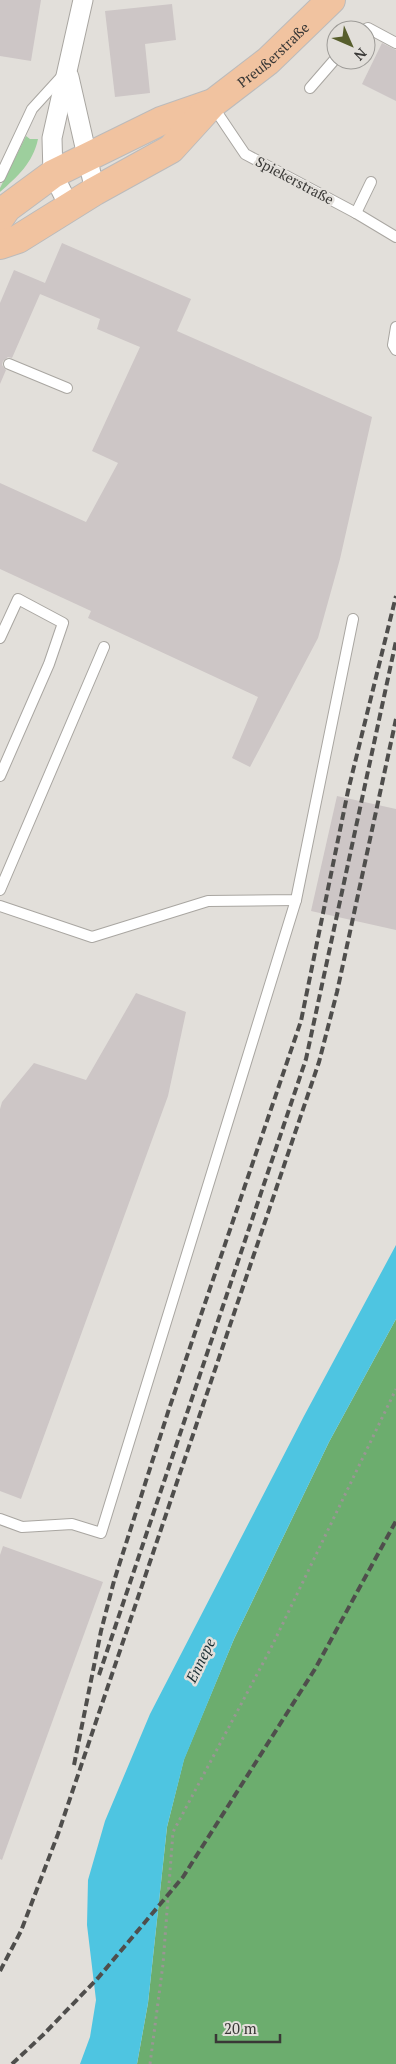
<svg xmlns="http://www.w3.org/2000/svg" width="396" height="2064" viewBox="0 0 396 2064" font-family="'PT Serif',serif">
	<rect width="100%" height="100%" fill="#e2dfda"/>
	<path fill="#9dcf9d" d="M26 136 30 139H38C33 163 17 177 0 192V188Z"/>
	<path fill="#6cad6e" d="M396 1319V2064H137L148 2003 167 1827 184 1759 234 1639 329 1442Z"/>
	<path fill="#4ec5e1" d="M396 1245V1319L329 1442 234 1639 184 1760 167 1827 148 2003 137 2064H80L90 2037 96 2000 87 1925 88 1880 105 1821 150 1714 304 1416Z"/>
	<g fill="#cdc6c6">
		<path d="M0 0H41L31 61 0 56Z"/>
		<path d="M172 4 176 40 145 44 150 93 115 97 105 11Z"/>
		<path d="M382 43 396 50V101L362 84Z"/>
		<path d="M62 243 191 299 177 331 372 417 340 559 318 638 250 767 232 758 258 697 88 618 91 611 0 569V483L86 522 118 463 92 451 140 347 97 329 100 319 40 294 44 285 12 358 8 357 3 361 2 365 6 370 0 384V303L14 270 45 283Z"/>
		<path d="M337 796 396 809V930L311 911Z"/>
		<path d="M136 993 186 1012 168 1096 21 1499 0 1491V1109L2 1102 34 1063 86 1080Z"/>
		<path d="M3 1546 103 1582 2 1860 0 1859V1555Z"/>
	</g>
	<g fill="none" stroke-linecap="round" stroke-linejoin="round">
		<defs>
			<g id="service">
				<path d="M363 30 368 28 396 43"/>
				<path d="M310 88 336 58"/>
				<path d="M212 105 245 154 356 213 396 237"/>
				<path d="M0 177 32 109 63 75"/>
				<path d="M356 213 371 182"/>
				<path d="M396 327 393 345 396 350"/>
				<path d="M9 364 67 388"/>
				<path d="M0 638 18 599 63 623 49 664 0 776"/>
				<path d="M0 890 104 647"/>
				<path d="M0 906 92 937 208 901 296 900 353 619"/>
				<path d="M0 1519 22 1527 72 1524 101 1533 296 900"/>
			</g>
			<g id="minor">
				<path d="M69 77 95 191"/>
				<path d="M69 206 53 174 52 138 83 0"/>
			</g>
			<g id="primary">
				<path d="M0 218 7 208 53 174 161 121 210 104"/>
				<path id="s1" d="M0 245 18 239 95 191 171 149 212 104 268 61 331 0"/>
			</g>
		</defs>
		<use href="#service" stroke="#a9a6a1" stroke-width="12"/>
		<use href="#minor" stroke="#a9a6a1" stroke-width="21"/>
		<use href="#primary" stroke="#bcbbbb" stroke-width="30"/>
		<path stroke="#999793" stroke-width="3" stroke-dasharray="2.5 4" stroke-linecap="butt" d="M150 2064 163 1964 173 1832 271 1648 396 1389"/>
		<use href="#service" stroke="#fff" stroke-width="10"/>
		<use href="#minor" stroke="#fff" stroke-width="19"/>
		<use href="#primary" stroke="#f1c3a0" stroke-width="28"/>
		<g stroke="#4f4e4c" stroke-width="4" stroke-dasharray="8 4" stroke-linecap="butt">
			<path d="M99 1675 306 1059 396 641"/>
			<path d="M74 1765 101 1631 114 1581 169 1409 301 1021 348 791 396 596"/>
			<path d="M0 1971 21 1931 58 1834 319 1062 337 992 396 719"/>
			<path d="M12 2064 43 2035 98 1978 183 1877 315 1669 396 1521"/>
		</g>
	</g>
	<g text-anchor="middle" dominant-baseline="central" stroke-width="5" stroke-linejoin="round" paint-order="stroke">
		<g font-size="14" fill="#393836" stroke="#e2dfda">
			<text stroke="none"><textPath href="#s1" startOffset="336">Preußerstraße</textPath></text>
			<text transform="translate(295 180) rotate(28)">Spiekerstraße</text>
		</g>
		<g font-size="15" font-style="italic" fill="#192e33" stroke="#e2dfda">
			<text transform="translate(200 1660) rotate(-64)">Ennepe</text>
		</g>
	</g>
	<g transform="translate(351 45) rotate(135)"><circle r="24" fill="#e2dfda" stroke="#9e9c98"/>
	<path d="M0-4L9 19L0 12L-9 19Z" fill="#575e2c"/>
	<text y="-8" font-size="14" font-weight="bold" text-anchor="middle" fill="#393836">N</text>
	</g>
	<path d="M216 2034v8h64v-8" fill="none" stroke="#393836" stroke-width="2.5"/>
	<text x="224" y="2034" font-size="15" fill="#393836" stroke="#e2dfda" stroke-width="4" paint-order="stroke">20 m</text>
</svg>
